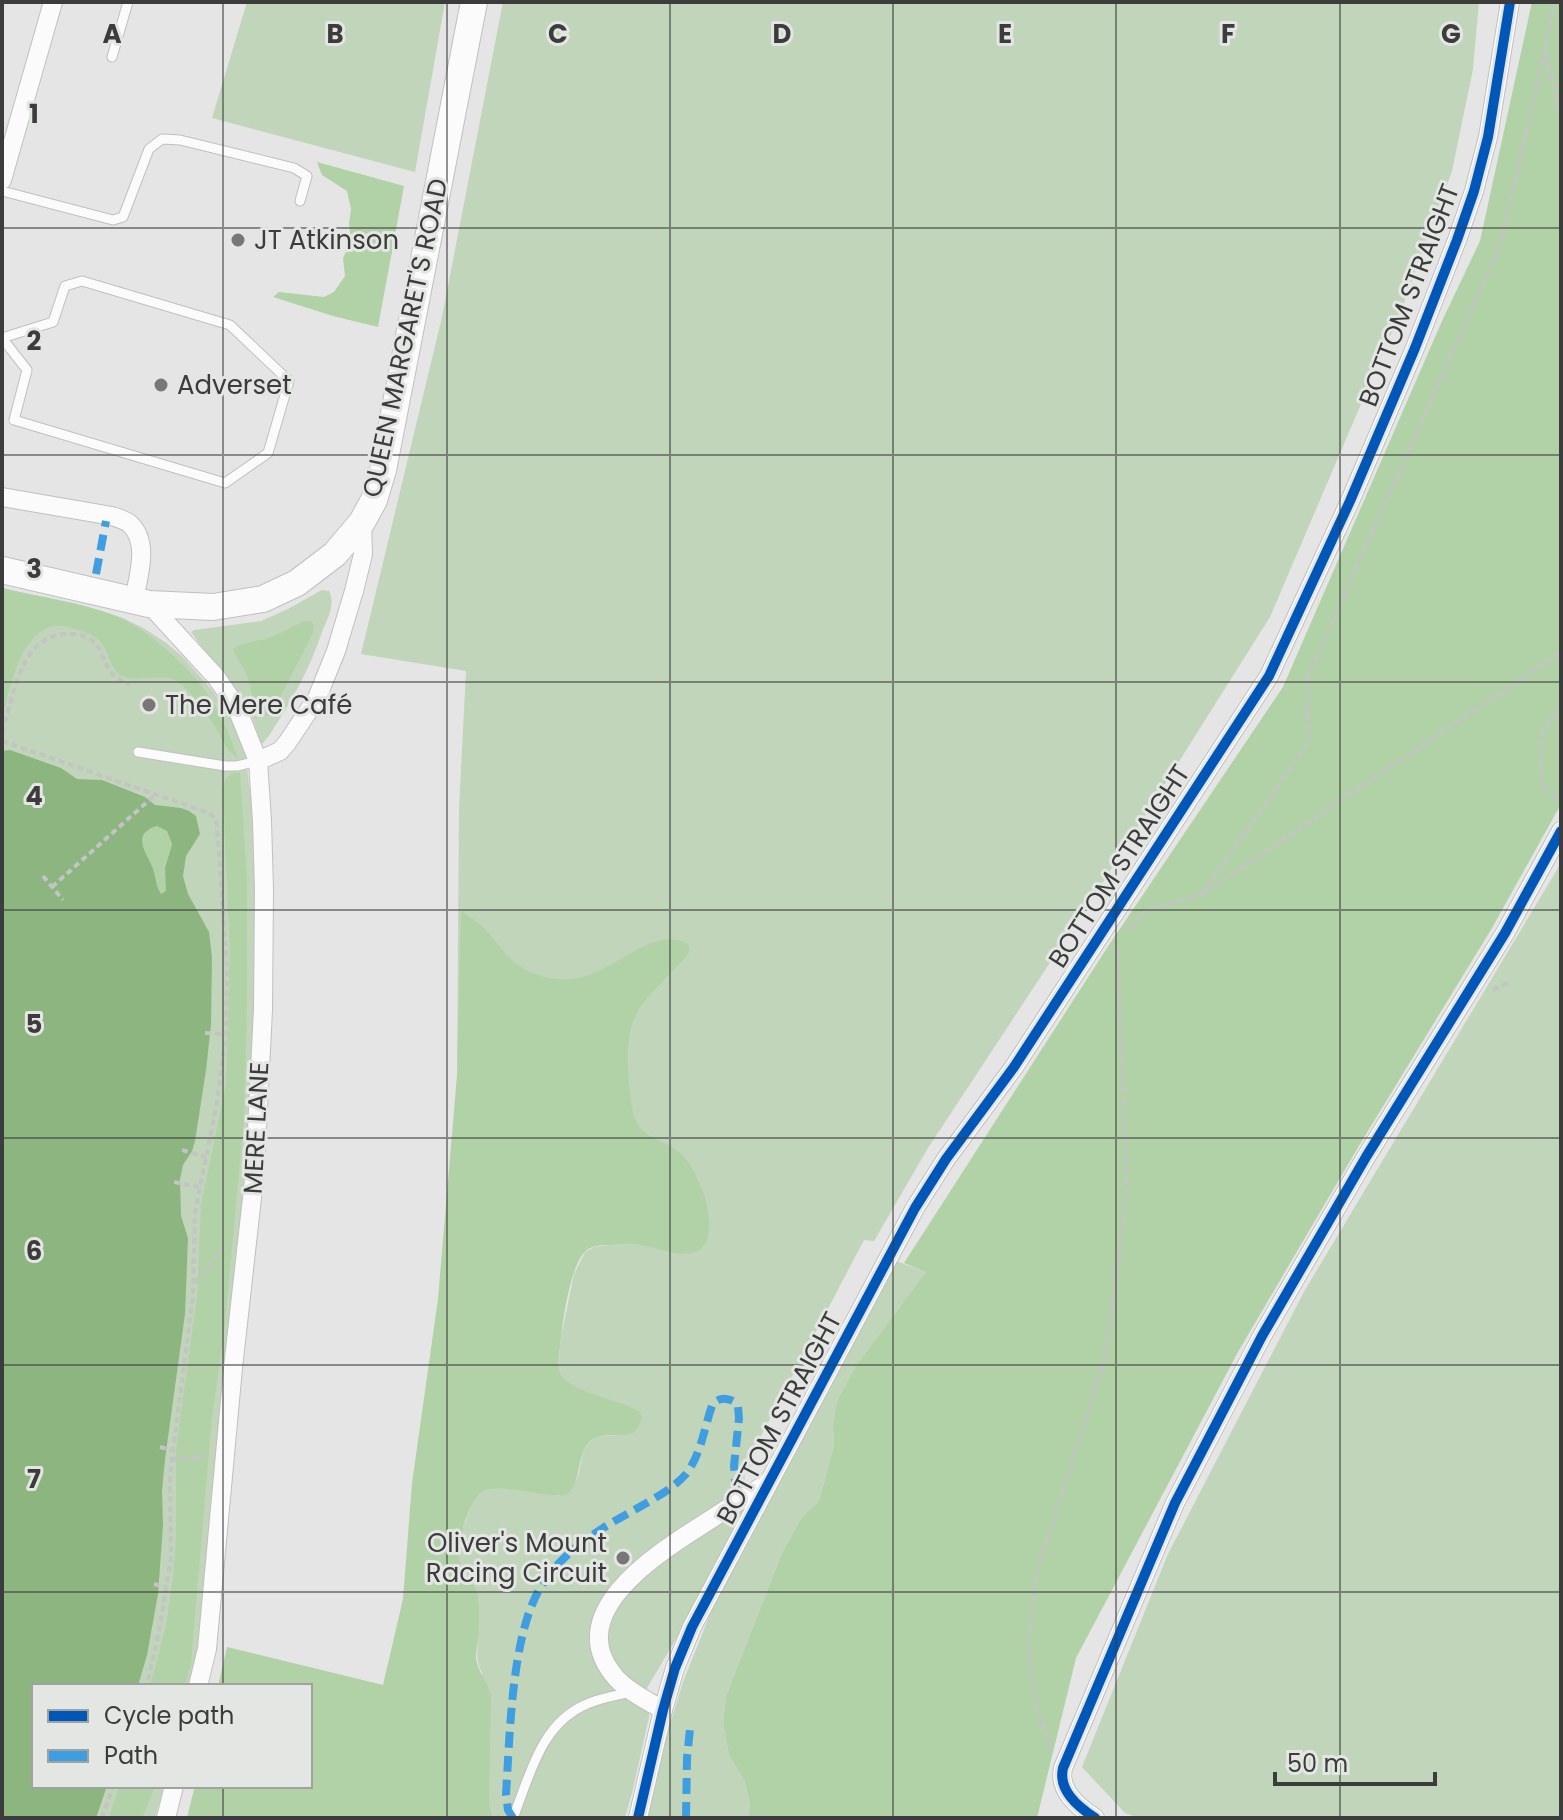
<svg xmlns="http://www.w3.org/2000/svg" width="1563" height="1820" viewBox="0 0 1563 1820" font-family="Poppins,sans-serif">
	<rect width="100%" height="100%" fill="#e4e5e4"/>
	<g fill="#c0d5b9">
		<path d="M247 2H445L415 172 212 118Z"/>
		<path d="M503 2H1479L1473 69 1452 171 1402 308 1270 617 1103 882 928 1148 874 1241 864 1240 750 1457 752 1465 744 1470 747 1508 692 1612 647 1688 649 1717 633 1789 625 1818H187L195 1786H310V1686H218H383L483 1674C474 1660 478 1649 479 1633 480 1621 480 1608 478 1596 475 1581 462 1572 459 1557 457 1545 461 1532 466 1521 469 1513 473 1499 479 1493 493 1482 542 1493 559 1496 563 1493 571 1489 574 1484 583 1472 578 1453 590 1442 605 1427 626 1446 641 1422L568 1383 563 1378 558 1369 561 1337 574 1274 585 1252 594 1247 625 1243 640 1244 687 1254C704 1244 709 1243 709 1222L457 1075 459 809 466 671 361 654 442 317Z"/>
		<path d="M2 588 99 610 123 618 145 629 165 642 183 657 212 690 232 720 245 753 252 806 258 912 251 1136 204 1620 191 1686H34V1786H164L155 1818H2Z"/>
		<path d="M322 590 329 591C336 605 327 619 322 632 309 671 290 704 268 737L263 743H261L253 720 248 710 191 632 194 630 261 621 288 609Z"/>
		<path d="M1561 863V1818H1139L1125 1813 1082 1767 1168 1554 1305 1290Z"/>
		<path d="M896 1261 926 1272 895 1316 833 1427 834 1446 819 1501 802 1517 782 1553 726 1696 723 1724 729 1755 744 1780 750 1804 748 1818H647L667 1734 683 1682 713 1607 791 1457Z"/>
	</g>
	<g fill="#b1d2a7">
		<path d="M1532 2H1561V804L1492 928 1360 1144 1238 1352 1076 1658 1037 1818H748L750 1804 744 1780 729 1755 723 1724 726 1696 782 1553 802 1517 819 1501 834 1446 833 1427 837 1402 855 1368 926 1272 904 1263 1107 948 1283 687 1442 321 1480 241Z"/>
		<path d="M317 162 404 186 378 327 333 316 273 297 279 292 324 297 334 292 345 276 343 258 351 242 349 224 351 209 347 191 322 175Z"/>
		<path d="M2 588C39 597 81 602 116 616 149 630 189 667 209 696 222 715 230 737 238 758 225 751 221 735 213 723 205 711 189 689 177 681 162 671 130 686 118 673 109 664 108 650 100 641 93 634 82 631 72 628 23 612 11 687 2 718Z"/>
		<path d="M304 621H311L314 624 313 633 271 715 265 717C251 706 253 689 246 673 242 664 235 658 233 649 242 642 255 642 266 639 279 634 291 628 304 621Z"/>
		<path d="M232 773H240L247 881V1008L244 1119 224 1333 212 1417 191 1663 185 1686H150L166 1626 173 1577 176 1539V1450L197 1296 201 1205 226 1084 230 958 223 791 225 780Z"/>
		<path d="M157 826C181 834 168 848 166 865 164 874 167 883 166 892L160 894C156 886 156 876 152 867 148 857 144 850 142 840L147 830Z"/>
		<path d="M461 911C469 916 478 922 485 929 504 950 512 968 541 976 557 981 574 980 589 975 620 966 659 923 690 946L689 952 686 957C640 1007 623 1009 629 1083 631 1098 631 1117 641 1129 651 1140 667 1142 678 1151 697 1167 716 1215 707 1240 696 1266 661 1248 641 1245 631 1243 621 1244 611 1245 600 1245 590 1245 583 1254 569 1272 562 1325 560 1348 558 1365 555 1374 571 1384 592 1397 618 1400 639 1411L642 1417C637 1447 609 1428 592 1440 576 1450 582 1485 567 1494 557 1501 504 1482 483 1491 471 1497 458 1539 459 1552 459 1558 461 1565 463 1570 468 1580 476 1584 478 1596 480 1608 480 1620 479 1632 479 1640 476 1648 476 1657 477 1671 488 1682 491 1696L489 1806 493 1818H187L195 1786H310V1686H218L227 1647 383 1685 403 1599 412 1483 438 1299 457 1075Z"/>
		<path d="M119 1786H155L142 1818H109Z"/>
	</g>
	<path fill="#8cb580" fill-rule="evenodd" d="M10 750 61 768 77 779 102 780 145 797 155 805 181 808 189 811 196 816 200 834 186 856 183 876 188 894 209 932 212 958 211 1025 206 1070 195 1141 192 1151 183 1165 180 1179 181 1216 188 1238 185 1314 165 1459 162 1491 163 1525 158 1594 147 1655 138 1686H34V1786H107L96 1818H2V751ZM157 826 167 831 172 844 165 868 166 891 161 894C156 887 156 878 153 869 147 853 130 834 157 826Z"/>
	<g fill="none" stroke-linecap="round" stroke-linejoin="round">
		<defs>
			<g id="service">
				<path d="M112 57 128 2"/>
				<path d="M2 191 113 220 123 217 149 149 162 139 180 140 294 168 307 176 300 201"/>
				<path d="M82 281 230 325 289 381 268 453 225 483 14 420 27 370 2 338 53 322 65 286Z"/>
				<path d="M138 752 225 766H237L258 761"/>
				<path d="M513 1818C530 1775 541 1723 587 1704 600 1698 616 1696 630 1692"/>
			</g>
			<g id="minor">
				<path d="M2 180 53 2"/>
				<path d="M2 497 112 516C118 518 125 520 130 524 150 543 138 577 134 600"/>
				<path d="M149 604 216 677 236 706 258 761 262 821 264 889 263 1009 255 1171 233 1368 207 1649 198 1686"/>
				<path d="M258 761 280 751 287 743 317 698 336 651 354 591 363 554 362 522"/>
				<path d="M663 1710C648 1701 629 1692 617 1679 558 1614 658 1553 705 1523 725 1510 746 1497 767 1483"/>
				<path d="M166 1818 174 1786"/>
				<path d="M638 1818 663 1710 675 1668 692 1627 915 1208 946 1159 1014 1067 1269 676 1350 501 1415 348 1457 240 1474 191 1488 137 1510 2"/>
				<path d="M1095 1818C1077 1806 1058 1790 1063 1768L1175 1503 1262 1336 1366 1157 1505 933 1561 831"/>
			</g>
			<path id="secondary" d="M2 570 149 604 213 607 263 599 297 583 335 554 362 522 374 500 383 470 474 2"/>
		</defs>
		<use href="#service" stroke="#bfc0bf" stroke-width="11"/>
		<use href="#minor" stroke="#bfc0bf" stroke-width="20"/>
		<use href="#secondary" stroke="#bfc0bf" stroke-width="28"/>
		<g stroke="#c3c4c3" stroke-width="4" stroke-dasharray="6 4" stroke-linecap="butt">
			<path d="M1546 54 1561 118"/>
			<path d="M1561 706 1540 736 1542 788 1561 801"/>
			<path d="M2 732C14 697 19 636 66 634 77 634 87 635 95 643 103 651 103 662 110 671 115 678 123 682 130 685"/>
			<path d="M2 741 209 813 214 817 217 825 227 969 226 1034 216 1108 195 1213 193 1295 170 1475 171 1558 159 1631 147 1686"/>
			<path d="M43 876 63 900"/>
			<path d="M52 887 156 794"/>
			<path d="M1201 895 1309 742 1307 679 1499 248 1545 51 1554 2"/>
			<path d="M1129 930 1143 912 1201 895 1561 652"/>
			<path d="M1493 990 1507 983"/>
			<path d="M205 1033 226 1034"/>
			<path d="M182 1150 206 1157"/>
			<path d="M174 1182 199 1187"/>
			<path d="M195 1283 227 1243"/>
			<path d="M160 1447 172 1450"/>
			<path d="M172 1459 205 1457"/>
			<path d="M154 1584 166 1587"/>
			<path d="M1051 1748 1037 1709 1028 1650 1036 1575 1105 1358 1118 1266 1127 1184 1117 944"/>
			<path d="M102 1818 113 1786"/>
		</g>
		<use href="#service" stroke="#fbfbfb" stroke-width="9"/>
		<use href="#minor" stroke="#fbfbfb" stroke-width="18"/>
		<use href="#secondary" stroke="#fbfbfb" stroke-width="26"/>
		<g stroke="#3f9ee2" stroke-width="8" stroke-dasharray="16 8" stroke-linecap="butt">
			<path d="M96 574 106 521"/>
			<path d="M513 1818 508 1810 506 1794C510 1736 511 1633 542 1585 564 1550 601 1528 636 1509 653 1499 673 1489 686 1474 701 1455 704 1428 712 1406 717 1398 725 1397 733 1401L738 1407 739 1418 734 1466 737 1502"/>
			<path d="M686 1818 687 1758 690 1729"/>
		</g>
		<defs>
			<g id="cycleway">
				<path d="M638 1818 663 1710 675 1668 692 1627 915 1208 946 1159 1014 1067 1269 676 1350 501 1415 348 1457 240 1474 191 1488 137 1510 2"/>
				<path d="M1095 1818C1077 1806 1058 1790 1063 1768L1175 1503 1262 1336 1366 1157 1505 933 1561 831"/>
			</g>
		</defs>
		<use href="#cycleway" stroke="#e3e6e3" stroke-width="15"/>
		<use href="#cycleway" stroke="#0057b8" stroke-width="10"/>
	</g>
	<path fill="none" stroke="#3b3c3b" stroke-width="2" stroke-opacity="0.55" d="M223 2V1686M447 2V1818M670 2V1818M893 2V1818M1116 2V1818M1340 2V1818M2 228H1561M2 455H1561M2 682H1561M2 910H1561M2 1138H1561M2 1365H1561M2 1592H1561M223 1786V1818"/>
	<g fill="#767776" stroke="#e3e6e3" stroke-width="3">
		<circle cx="238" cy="240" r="8"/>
		<circle cx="161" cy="385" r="8"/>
		<circle cx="149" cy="705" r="8"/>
		<circle cx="623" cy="1558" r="8"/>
	</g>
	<g text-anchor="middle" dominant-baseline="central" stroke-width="6" stroke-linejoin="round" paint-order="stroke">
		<g font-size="26" fill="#3b3c3b" stroke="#e3e6e3" text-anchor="start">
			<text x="254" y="240">JT Atkinson</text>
			<text x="177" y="385">Adverset</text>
			<text x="165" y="705">The Mere Café</text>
			<text x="607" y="1543" text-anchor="end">Oliver's Mount<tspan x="607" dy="30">Racing Circuit</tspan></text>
		</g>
		<g font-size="26" fill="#3b3c3b" stroke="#e3e6e3">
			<text transform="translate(1409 295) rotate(-69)">BOTTOM STRAIGHT</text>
			<text transform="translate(405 338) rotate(-78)">QUEEN MARGARET'S ROAD</text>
			<text transform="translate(1119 866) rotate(-57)">BOTTOM STRAIGHT</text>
			<text transform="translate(256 1128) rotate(-87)">MERE LANE</text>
			<text transform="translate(779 1418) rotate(-62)">BOTTOM STRAIGHT</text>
		</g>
	</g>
	<g font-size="26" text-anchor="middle" font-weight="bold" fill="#3b3c3b" stroke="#e3e6e3" stroke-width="6" stroke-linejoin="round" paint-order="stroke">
		<text x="112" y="43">A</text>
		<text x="335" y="43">B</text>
		<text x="558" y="43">C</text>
		<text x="782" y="43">D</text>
		<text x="1005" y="43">E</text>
		<text x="1228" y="43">F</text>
		<text x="1451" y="43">G</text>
		<text x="34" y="123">1</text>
		<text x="34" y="350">2</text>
		<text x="34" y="578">3</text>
		<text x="34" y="805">4</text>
		<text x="34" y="1033">5</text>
		<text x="34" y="1260">6</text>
		<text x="34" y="1488">7</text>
	</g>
	<rect width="1563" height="1820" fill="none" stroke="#3b3c3b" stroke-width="8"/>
	<rect x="32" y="1684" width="280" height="104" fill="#e3e6e3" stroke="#a0a2a0" stroke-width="2"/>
	<rect x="48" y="1710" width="40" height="12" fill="#0057b8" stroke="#a0a2a0" stroke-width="2"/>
	<text x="104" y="1724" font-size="24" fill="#3b3c3b">Cycle path</text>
	<rect x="48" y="1750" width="40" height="12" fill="#3f9ee2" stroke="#a0a2a0" stroke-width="2"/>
	<text x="104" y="1764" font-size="24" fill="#3b3c3b">Path</text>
	<path d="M1275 1772v12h160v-12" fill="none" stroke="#3b3c3b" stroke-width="4"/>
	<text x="1287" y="1772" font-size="24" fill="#3b3c3b" stroke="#e3e6e3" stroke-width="6" paint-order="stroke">50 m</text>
</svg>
